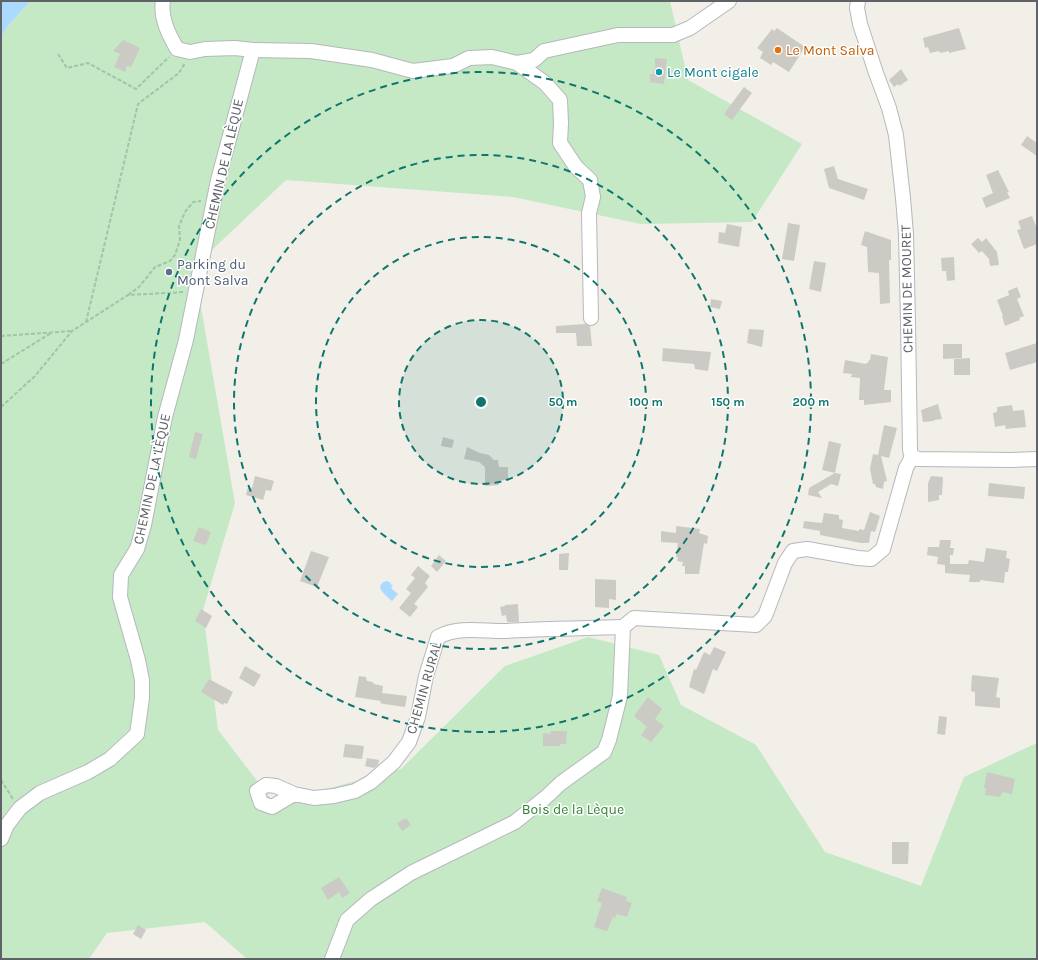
<svg xmlns="http://www.w3.org/2000/svg" width="1038" height="960" viewBox="0 0 1038 960" font-family="Karla,sans-serif">
	<rect width="100%" height="100%" fill="#f1efe8"/>
	<path fill="#c5e8c5" d="M30 1H670L688 80 802 144 752 222 641 224 513 197 286 180 194 267 235 503 203 610 218 730 274 803 401 769 505 666 588 637 659 655 681 705 756 745 825 852 921 886 964 777 1037 743V959H247L205 922 107 933 89 959H1V37L7 27Z"/>
	<g fill="#aadaff">
		<path d="M1 1H30L7 27 1 37Z"/>
		<path d="M387 581 391 583 390 584 393 585 391 588 398 594 392 601C386 596 372 585 387 581Z"/>
	</g>
	<g fill="#cccac5">
		<path d="M777 28 805 47 789 72 773 62 771 65 760 58 763 52 757 48 772 29 774 31Z"/>
		<path d="M959 28 966 49 949 53V51L940 53 939 51 930 53 928 47 925 48 923 38Z"/>
		<path d="M123 40 140 48 131 67 127 66 125 72 114 67 120 54 113 51Z"/>
		<path d="M655 58 667 59 664 84 650 82V74H653V70L655 69Z"/>
		<path d="M901 69 908 80 899 86 898 84 894 87 889 80Z"/>
		<path d="M744 87 752 93 732 120 724 114Z"/>
		<path d="M1027 136 1037 143V156L1021 145Z"/>
		<path d="M834 166 838 179 868 189 864 200 829 188 824 169Z"/>
		<path d="M998 170 1009 192H1007L1010 198 986 208 982 198 993 193 986 175Z"/>
		<path d="M1032 216 1037 229V244L1024 249 1017 230 1021 229 1018 221Z"/>
		<path d="M788 223 800 225 794 261 782 259Z"/>
		<path d="M727 224 742 227 739 247 718 243 719 232 725 233Z"/>
		<path d="M865 231 891 240V260H889L890 303 880 304 879 273 868 272 867 247 861 245Z"/>
		<path d="M978 238 982 242 986 238 997 252 999 265 990 266 989 259 982 251 979 253 971 244Z"/>
		<path d="M954 257 955 280 947 281 946 271H942L941 258Z"/>
		<path d="M814 261 826 263 821 292 809 289Z"/>
		<path d="M1017 287 1021 297 1017 299 1024 316 1019 318 1020 320 1005 326 1002 316H1003L997 300 1009 295 1008 291Z"/>
		<path d="M711 299 722 301 720 309 710 307Z"/>
		<path d="M585 324 590 326 592 346H577L576 333H556V326Z"/>
		<path d="M749 329 764 330 762 347 747 343Z"/>
		<path d="M1037 343V362L1010 370 1005 353Z"/>
		<path d="M943 344H962V358L943 359Z"/>
		<path d="M663 348 711 352 708 371 695 369 694 364 662 361Z"/>
		<path d="M871 354 888 357 884 390H891V402L864 405V400H859L860 378 851 377 852 374 843 373 845 360 866 364V363H868L869 360H870Z"/>
		<path d="M970 358V375H954V359Z"/>
		<path d="M938 404 942 419 934 420V421L923 422 921 410Z"/>
		<path d="M1012 405 1013 411 1024 410 1026 427 1006 429 1005 425 995 427 993 413 997 412V407Z"/>
		<path d="M884 425 897 428 889 458 881 456 887 481 884 482 883 489 876 487 875 484H873L870 469 873 454 878 455Z"/>
		<path d="M195 432 203 434 196 459 189 457Z"/>
		<path d="M443 437 454 440 452 448 441 446Z"/>
		<path d="M829 441 841 444 835 473 822 470Z"/>
		<path d="M467 447 480 453 489 455 494 460H498L499 467H508V480H500L499 485 485 486V467L479 462 464 459Z"/>
		<path d="M835 473 841 474 838 486 831 484 818 492 822 498 808 495 809 488Z"/>
		<path d="M255 476 274 481 271 491 266 490 263 500 246 495 248 487 252 488Z"/>
		<path d="M931 476 943 477 942 495H939V500L928 502V483Z"/>
		<path d="M989 483 1025 487 1024 499 988 496Z"/>
		<path d="M870 512 880 516 875 532 871 531 869 543H861L820 535V531L803 528 804 521 822 523 824 513 839 515V519L843 520 842 528 859 531V529L864 530Z"/>
		<path d="M676 526 700 529 699 533 708 536 707 544 704 543 699 574H685V566H682L683 562 677 561 678 557H676L678 543 661 542V531L676 533Z"/>
		<path d="M199 527 211 532 206 545 193 541Z"/>
		<path d="M940 540H951L950 548H954L953 555H950V564H968L969 560 984 562 986 548 1007 551 1006 558 1010 559 1008 572H1005L1004 583 980 580V582H969L970 575 945 573V565L937 564 938 557 927 555 928 547H939Z"/>
		<path d="M311 551 329 557 317 587 300 581Z"/>
		<path d="M569 553 568 570H559V554Z"/>
		<path d="M439 555 446 561 437 572 431 566Z"/>
		<path d="M418 566 430 576 425 583 428 587 414 604 418 607 410 617 399 608 411 593 406 589 415 578 411 575Z"/>
		<path d="M595 579 616 580V600L609 599V608L595 607Z"/>
		<path d="M518 604 519 622H507L506 615 502 616 500 607 505 606V605Z"/>
		<path d="M201 609 212 616 206 628 195 621Z"/>
		<path d="M714 647 726 652 717 671 713 669 704 694 689 687 694 669 696 670 704 652 710 655Z"/>
		<path d="M245 666 261 675 254 687 239 678Z"/>
		<path d="M972 675 999 678 996 697 1000 698V708L975 706V692L971 691Z"/>
		<path d="M359 676 366 677 367 681 373 682 374 684 383 686 382 693 407 696 405 707 384 704 380 703 381 701 355 697Z"/>
		<path d="M209 679 233 692 227 704 224 703 223 705 201 692Z"/>
		<path d="M648 697 662 709 655 719 664 726 651 742 641 735 647 727 634 716Z"/>
		<path d="M939 716 947 717 945 735 937 734Z"/>
		<path d="M551 731H567L566 744H560V746H543V733L550 734Z"/>
		<path d="M345 744 364 746 362 759 343 757Z"/>
		<path d="M367 758 379 760 378 765 374 768 365 766Z"/>
		<path d="M987 772 1015 779 1012 794 1003 792 1000 797 985 795 986 789 984 788Z"/>
		<path d="M406 818 411 825 402 831 397 823Z"/>
		<path d="M892 842H909L908 864H892Z"/>
		<path d="M339 877 350 893 342 898 339 892 328 900 321 888Z"/>
		<path d="M602 888 627 897 626 901 632 903 627 917 617 914 615 918 613 917 607 931 594 927 602 903 597 901Z"/>
		<path d="M138 925 146 930 141 939 133 934Z"/>
	</g>
	<g fill="none" stroke-linecap="round" stroke-linejoin="round">
		<defs>
			<g id="minor">
				<path d="M163 1C160 18 169 35 177 49L190 52 205 49 235 48 253 50 311 51 372 60 413 71 453 66 469 58 492 57 517 63 534 60 544 51 618 35H673L690 28 729 1"/>
				<path d="M858 1 857 8 860 24 876 73 889 108 896 135 903 198 906 234 908 322 910 450 912 457 918 459 1011 460 1037 459"/>
				<path d="M517 63 545 83 560 100 561 123 560 143 576 167 590 180 593 197 589 213 591 318"/>
				<path d="M294 794 272 807 261 803 257 791 266 785 276 786 294 794 314 798 334 796 355 791 371 782 394 762 409 742 418 717 426 676 438 637C458 626 481 631 504 631 544 629 583 628 623 627"/>
				<path d="M1 839 7 825 20 808 40 793 88 772 110 759 137 734 142 698V680L138 660 120 597 121 575 137 549 144 525 165 417 186 340 218 180 253 50"/>
				<path d="M332 959 347 920 371 899 411 873 515 822 545 798 561 783 604 752 609 740 620 696 623 627 634 618 756 625 765 616 785 563 793 551 807 549 858 558 871 559 883 549 906 468 912 457"/>
			</g>
		</defs>
		<use href="#minor" stroke="#b5b8bc" stroke-width="16"/>
		<g stroke="#9cc7a9" stroke-width="2" stroke-dasharray="4 2" stroke-linecap="butt">
			<path d="M58 54 67 68 88 63 136 89 169 57"/>
			<path d="M128 295 139 287 155 267 170 261 175 255 180 240 179 226 185 212 193 202 201 201"/>
			<path d="M86 322 138 104 179 73 185 63"/>
			<path d="M1 336 72 331"/>
			<path d="M1 364 51 333"/>
			<path d="M1 407 35 376 72 331 128 295 185 292"/>
			<path d="M1 780 13 799"/>
		</g>
		<use href="#minor" stroke="#fff" stroke-width="14"/>
	</g>
	<circle cx="481" cy="402" r="82" fill="#0f766e" fill-opacity=".12"/>
	<g fill="none" stroke="#0f766e" stroke-width="2" stroke-dasharray="7 5">
		<circle cx="481" cy="402" r="82"/>
		<circle cx="481" cy="402" r="165"/>
		<circle cx="481" cy="402" r="247"/>
		<circle cx="481" cy="402" r="330"/>
	</g>
	<circle fill="#e8710a" stroke="#fff" stroke-width="1.5" cx="778" cy="50" r="4"/>
	<circle fill="#0f9aa8" stroke="#fff" stroke-width="1.5" cx="659" cy="72" r="4"/>
	<circle fill="#5c6f8a" stroke="#fff" stroke-width="1.5" cx="169" cy="272" r="4"/>
	<g text-anchor="middle" dominant-baseline="central" stroke-width="3" stroke-linejoin="round" paint-order="stroke">
		<g font-size="14" fill="#c56008" stroke="#fff" text-anchor="start">
			<text x="786" y="50">Le Mont Salva</text>
		</g>
		<g font-size="14" fill="#0d838f" stroke="#fff" text-anchor="start">
			<text x="667" y="72">Le Mont cigale</text>
		</g>
		<g font-size="14" fill="#5f6368" stroke="#fff">
			<text transform="translate(224 164) rotate(-77)">CHEMIN DE LA LÈQUE</text>
			<text transform="translate(907 289) rotate(-91)">CHEMIN DE MOURET</text>
			<text transform="translate(152 479) rotate(-78)">CHEMIN DE LA LÈQUE</text>
			<text transform="translate(424 688) rotate(-74)">CHEMIN RURAL</text>
		</g>
		<g font-size="14" fill="#4e5e75" stroke="#fff" text-anchor="start">
			<text x="177" y="264">Parking du<tspan x="177" dy="16">Mont Salva</tspan></text>
		</g>
		<g font-size="14" fill="#348238" stroke="#fff">
			<text x="573" y="809">Bois de la Lèque</text>
		</g>
	</g>
	<circle cx="481" cy="402" r="6" fill="#0f766e" stroke="#fff" stroke-width="2"/>
	<g font-size="12" text-anchor="middle" font-weight="bold" fill="#0f766e" stroke="#fff" stroke-width="3" stroke-linejoin="round" paint-order="stroke">
		<text x="563" y="406">50 m</text>
		<text x="646" y="406">100 m</text>
		<text x="728" y="406">150 m</text>
		<text x="811" y="406">200 m</text>
	</g>
	<rect width="1038" height="960" fill="none" stroke="#5f6368" stroke-width="4"/>
</svg>
